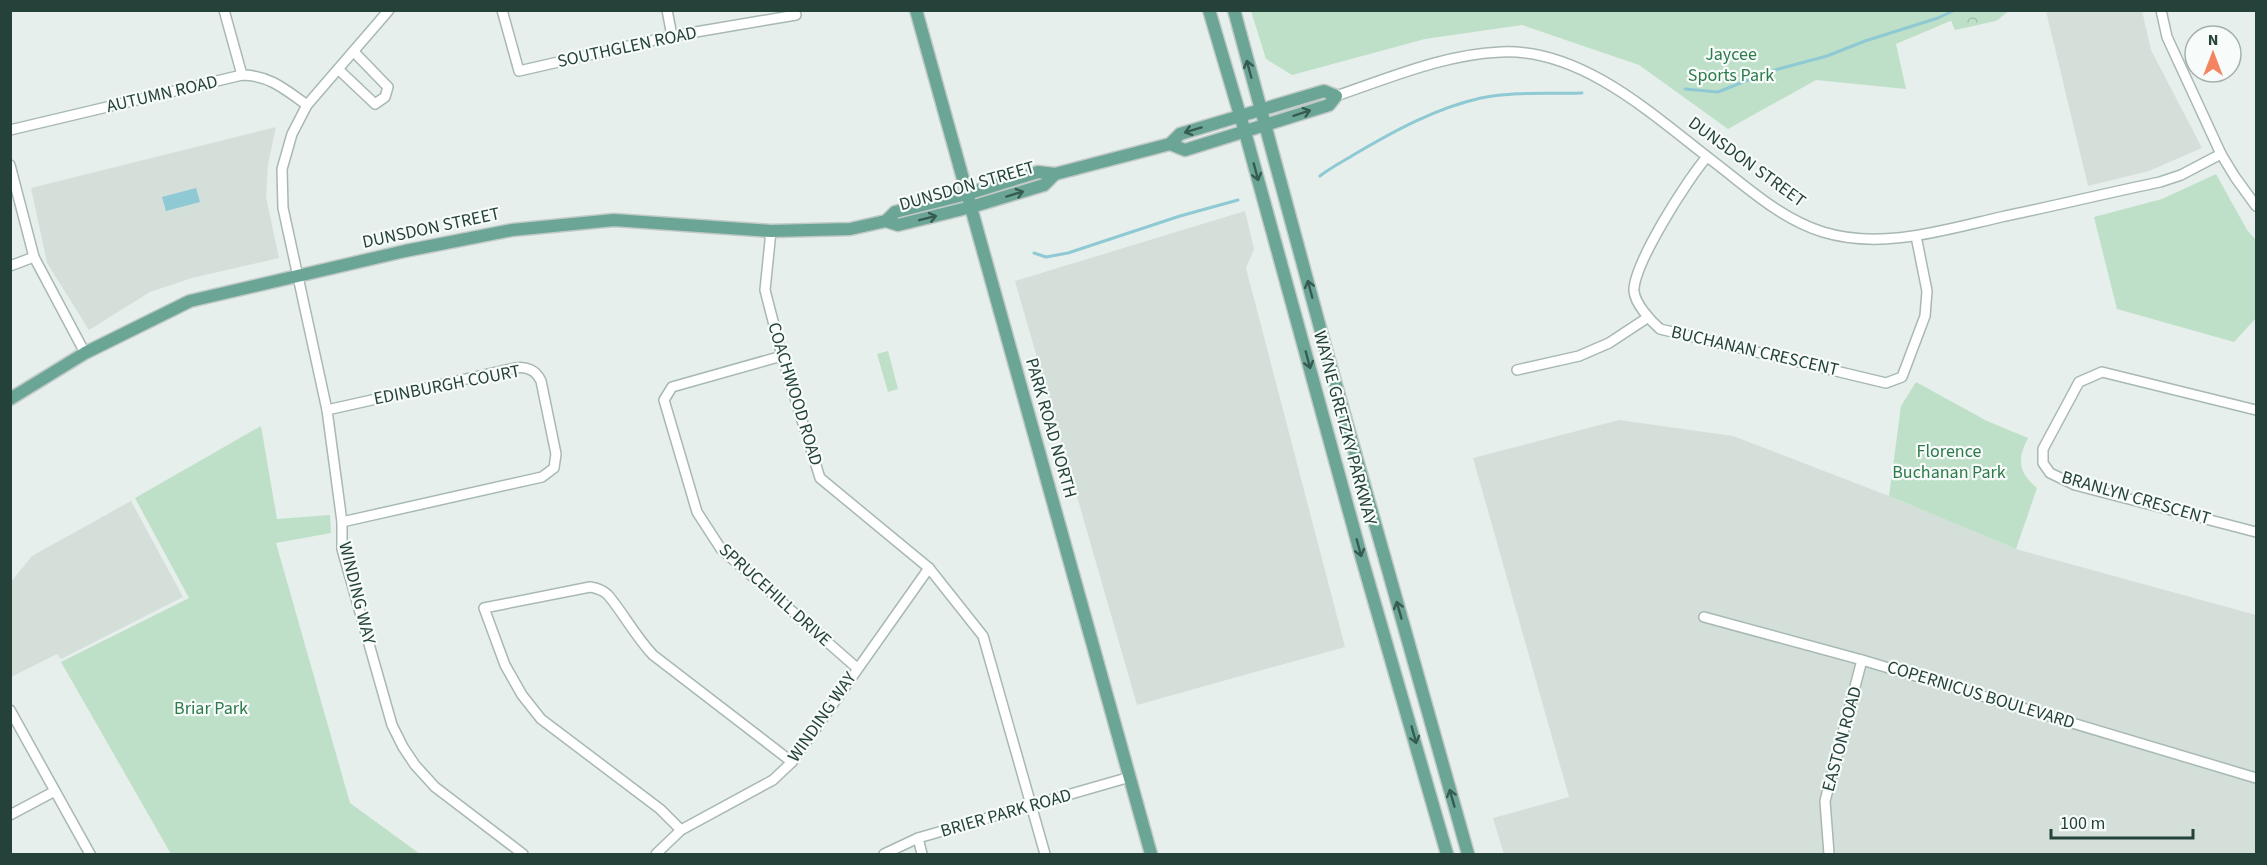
<svg xmlns="http://www.w3.org/2000/svg" width="2267" height="865" viewBox="0 0 2267 865" font-family="'Source Sans 3',sans-serif">
	<defs>
		<pattern id="forest-crowns" width="20" height="18" patternUnits="userSpaceOnUse" patternTransform="scale(1.5)"><rect width="20" height="18" fill="#bfe0c8"/><path d="M2 6a3 3 0 1 1 6 0M12 15a3 3 0 1 1 6 0" fill="none" stroke="#a4c1ad"/></pattern>
	</defs>
	<rect width="100%" height="100%" fill="#e6efeb"/>
	<g fill="#d4dfda">
		<path d="M2046 11H2142L2151 50 2202 148 2149 171 2088 186Z"/>
		<path d="M276 127 268 164 266 197 279 258 192 278 150 292 89 330 47 263 31 188Z"/>
		<path d="M1245 211 1254 249 1246 268 1345 647 1137 705 1015 281Z"/>
		<path d="M1619 420 1733 436 1889 496 2016 549 2256 615V854H1504L1493 818 1569 797 1473 458Z"/>
		<path d="M131 501 183 597 61 659 57 654 11 677V582L32 556Z"/>
	</g>
	<path fill="url(#forest-crowns)" d="M1947 11H2009L1996 21 1955 30Z"/>
	<g fill="#bfe0c8">
		<path d="M1251 11V10L1974 11 1896 44 1906 89 1816 80 1728 129 1639 65 1522 25 1425 39 1292 75 1266 59Z"/>
		<path d="M2216 174 2247 230 2256 240V318L2234 342 2117 309 2094 217 2162 199Z"/>
		<path d="M888 351 898 389 888 392 877 354Z"/>
		<path d="M1916 382 1987 421 2028 438C2017 460 2018 472 2037 488L2016 549 1889 496 1901 406Z"/>
		<path d="M261 426 277 519 330 515 331 533 276 543 350 803 420 854H171L61 662 189 598 135 498Z"/>
	</g>
	<path fill="#8ec9d4" d="M196 188 200 202 166 211 162 197Z"/>
	<g fill="none" stroke-linecap="round" stroke-linejoin="round">
		<g stroke="#8ec9d4" stroke-width="3">
			<path d="M1685 89 1718 92 1771 71 1827 56 1865 41 1938 18 1955 10"/>
			<path d="M1320 176C1331 167 1344 161 1355 154 1394 131 1436 108 1481 98 1515 91 1548 94 1582 93"/>
			<path d="M1034 253 1046 257 1068 253 1180 216 1238 200"/>
		</g>
		<defs>
			<g id="minor">
				<path d="M224 10 242 75"/>
				<path d="M389 10 307 105 292 134 282 169 283 208 327 410 342 522V549L392 725 403 747 415 765 435 787 523 854"/>
				<path d="M502 10 519 71 672 36 796 15"/>
				<path d="M667 10 672 36"/>
				<path d="M2161 10 2167 37 2221 154 2235 177 2256 206"/>
				<path d="M338 69 375 104 385 97 388 87 354 52"/>
				<path d="M1336 96C1389 78 1445 54 1501 52 1582 48 1654 116 1714 162 1748 188 1781 219 1823 232 1881 250 1944 230 2001 217 2054 206 2107 193 2160 182L2181 175 2221 154"/>
				<path d="M10 130 242 75C269 75 286 90 307 105"/>
				<path d="M1707 157C1688 178 1633 265 1634 291 1635 304 1651 321 1660 329L1886 383 1902 377 1925 316 1927 291 1916 236"/>
				<path d="M10 165 34 257 85 353"/>
				<path d="M771 231 765 290 782 356 820 478 929 568 983 636 1045 854"/>
				<path d="M10 266 34 257"/>
				<path d="M782 356 672 387 664 400 697 512 721 549 857 668"/>
				<path d="M1517 370 1579 356 1609 343 1647 318"/>
				<path d="M327 410 515 368C526 366 536 370 541 381L556 454 554 468 542 477 342 522"/>
				<path d="M2256 410 2102 372 2079 382 2043 449V463L2050 473 2075 485 2256 532"/>
				<path d="M1704 617 1862 660 2256 778"/>
				<path d="M10 710 90 854"/>
				<path d="M10 815 55 791"/>
				<path d="M681 830 660 809 541 719 522 695 505 665 484 608 590 587C597 588 603 590 608 595 624 614 635 636 653 655L792 762"/>
				<path d="M918 838 922 854"/>
				<path d="M656 854 681 830 773 780 792 762 929 568"/>
				<path d="M884 854 918 838 1130 777"/>
				<path d="M1829 854 1825 801 1862 660"/>
			</g>
			<g id="major">
				<path d="M916 10 1151 854"/>
				<path d="M1209 10 1245 132 1362 559 1447 854"/>
				<path d="M1234 10 1325 346 1468 854"/>
				<path d="M886 221 895 212 967 194 1038 172 1055 174 1170 144 1180 134 1324 91 1336 96 1329 105 1185 150 1170 144"/>
				<path d="M10 399 85 353 190 301 405 251 512 230 614 220 771 231 850 229 886 221 898 225 971 207 1044 185 1055 174"/>
			</g>
		</defs>
		<use href="#minor" stroke="#a8b8b2" stroke-width="12"/>
		<use href="#major" stroke="#c2cac8" stroke-width="15"/>
		<use href="#minor" stroke="#fff" stroke-width="9"/>
		<use href="#major" stroke="#6aa596" stroke-width="12"/>
	</g>
	<defs><path id="oneway-shaft" d="M-6 0H5M1.5-3L5.5 0L1.5 3" fill="none" stroke-width="1.6" stroke-linecap="round" stroke-linejoin="round" transform="scale(1.5)"/></defs>
	<g stroke="#365b51">
		<use href="#oneway-shaft" transform="translate(1249 69) rotate(-105)"/>
		<use href="#oneway-shaft" transform="translate(1302 113) rotate(-18)"/>
		<use href="#oneway-shaft" transform="translate(1193 130) rotate(163)"/>
		<use href="#oneway-shaft" transform="translate(1256 172) rotate(75)"/>
		<use href="#oneway-shaft" transform="translate(1015 194) rotate(-17)"/>
		<use href="#oneway-shaft" transform="translate(928 218) rotate(-14)"/>
		<use href="#oneway-shaft" transform="translate(1310 289) rotate(-105)"/>
		<use href="#oneway-shaft" transform="translate(1308 360) rotate(75)"/>
		<use href="#oneway-shaft" transform="translate(1359 548) rotate(75)"/>
		<use href="#oneway-shaft" transform="translate(1399 610) rotate(-106)"/>
		<use href="#oneway-shaft" transform="translate(1414 735) rotate(74)"/>
		<use href="#oneway-shaft" transform="translate(1452 798) rotate(-106)"/>
	</g>
	<g text-anchor="middle" dominant-baseline="central" stroke-width="4.5" stroke-linejoin="round" paint-order="stroke">
		<g font-size="18" fill="#24423a" stroke="#f7fbf9">
			<text transform="translate(627 47) rotate(-12)">SOUTHGLEN ROAD</text>
			<text transform="translate(162 94) rotate(-13)">AUTUMN ROAD</text>
			<text transform="translate(1747 162) rotate(36)">DUNSDON STREET</text>
			<text transform="translate(967 186) rotate(-16)">DUNSDON STREET</text>
			<text transform="translate(431 228) rotate(-12)">DUNSDON STREET</text>
			<text transform="translate(1755 351) rotate(13)">BUCHANAN CRESCENT</text>
			<text transform="translate(447 385) rotate(-11)">EDINBURGH COURT</text>
			<text transform="translate(795 394) rotate(73)">COACHWOOD ROAD</text>
			<text transform="translate(1051 428) rotate(74)">PARK ROAD NORTH</text>
			<text transform="translate(1345 428) rotate(75)">WAYNE GRETZKY PARKWAY</text>
			<text transform="translate(2136 498) rotate(16)">BRANLYN CRESCENT</text>
			<text transform="translate(357 593) rotate(76)">WINDING WAY</text>
			<text transform="translate(775 595) rotate(42)">SPRUCEHILL DRIVE</text>
			<text transform="translate(1981 695) rotate(17)">COPERNICUS BOULEVARD</text>
			<text transform="translate(822 717) rotate(-55)">WINDING WAY</text>
			<text transform="translate(1842 739) rotate(-75)">EASTON ROAD</text>
			<text transform="translate(1006 813) rotate(-16)">BRIER PARK ROAD</text>
		</g>
		<g font-size="18" fill="#2d7a4b" stroke="#f7fbf9">
			<text x="1731" y="54">Jaycee<tspan x="1731" dy="21">Sports Park</tspan></text>
			<text x="1949" y="451">Florence<tspan x="1949" dy="21">Buchanan Park</tspan></text>
			<text x="211" y="708">Briar Park</text>
		</g>
	</g>
	<rect width="2267" height="865" fill="none" stroke="#24423a" stroke-width="24"/>
	<g transform="translate(2213 54)"><circle r="28" fill="#f7fbf9" stroke="#a3b1ad" stroke-width="1.5"/>
	<path d="M0-4.5L10 22L0 15L-10 22Z" fill="#f4845f"/>
	<text y="-9" font-size="16" font-weight="bold" text-anchor="middle" fill="#24423a">N</text>
	</g>
	<path d="M2051 829v9h142v-9" fill="none" stroke="#24423a" stroke-width="3"/>
	<text x="2060" y="829" font-size="18" fill="#24423a" stroke="#f7fbf9" stroke-width="4.5" paint-order="stroke">100 m</text>
</svg>
